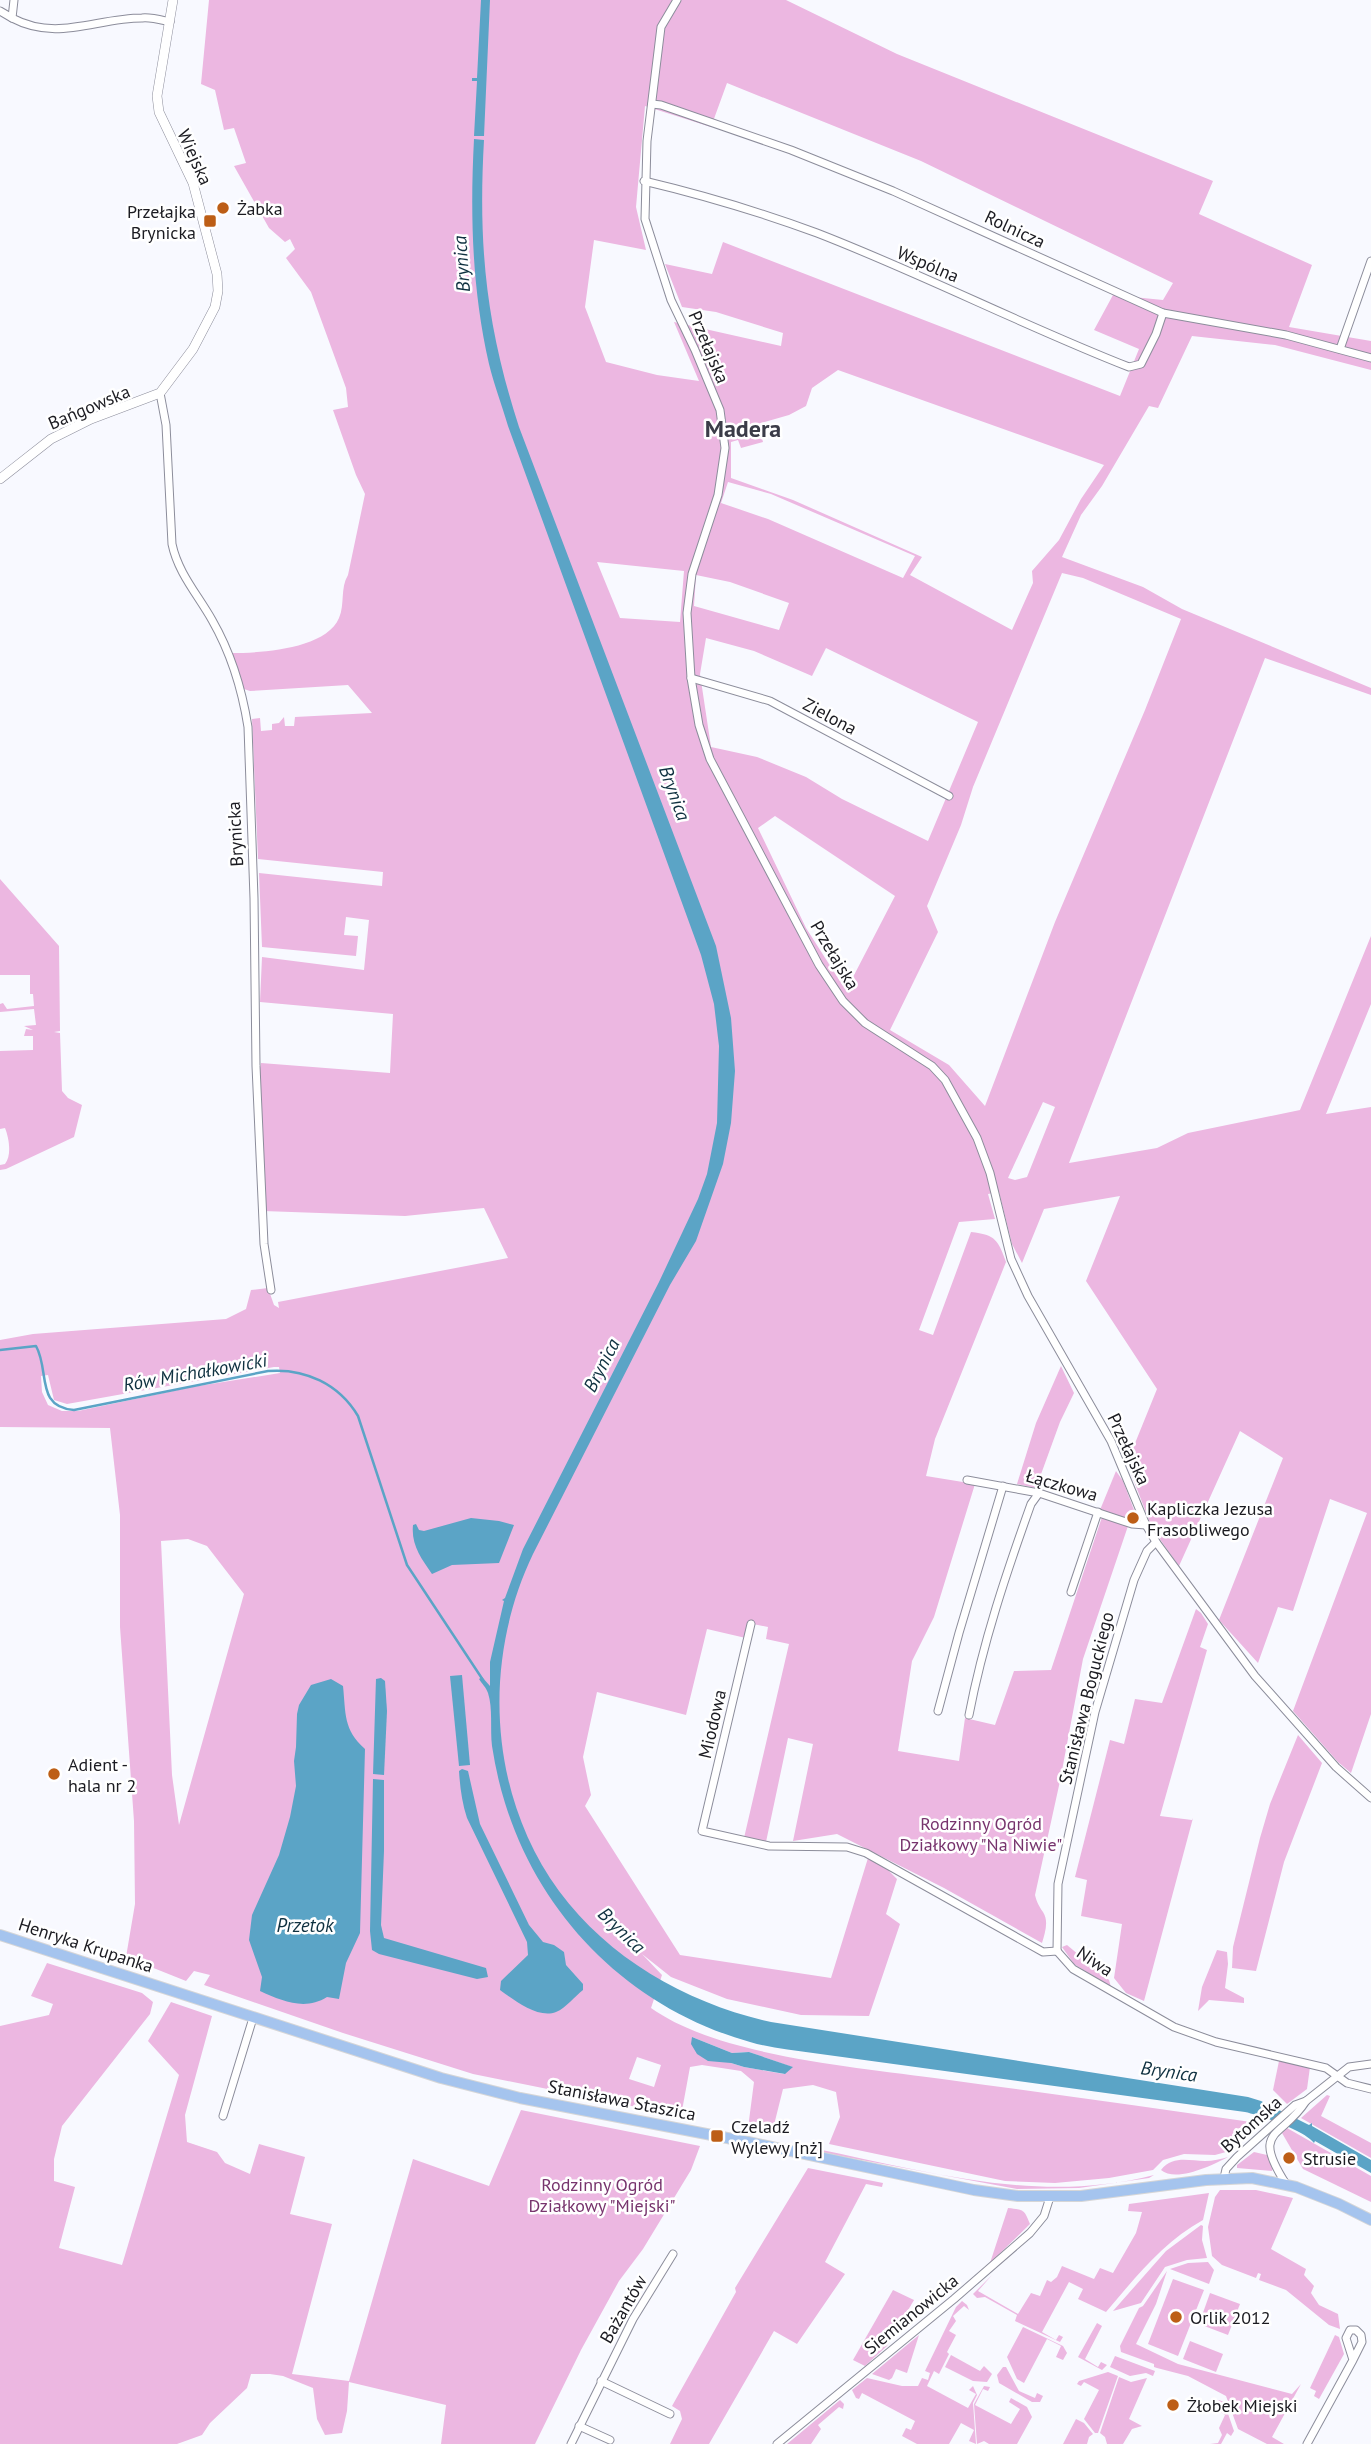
<svg xmlns="http://www.w3.org/2000/svg" width="1371" height="2444" viewBox="0 0 1371 2444" font-family="'PT Sans',sans-serif">
	<rect width="100%" height="100%" fill="#f8f9ff"/>
	<g fill="#ecb7e1" fill-rule="evenodd">
		<path d="M209 0H786L897 54 1213 181 1199 214 1312 265 1289 327 1371 341V370L1275 345 1192 336 1158 408 1149 406 1102 486 1081 515 1062 557 1143 587 1182 609 1371 688V695L1265 658 1069 1163 1157 1148 1188 1133 1300 1110 1371 936V1004L1326 1114 1371 1107V1714L1351 1773 1338 1762 1293 1711 1367 1513 1330 1499 1293 1611 1278 1607 1258 1663 1219 1620 1283 1458 1240 1431 1179 1566 1152 1528 1127 1463 1157 1389 1086 1281 1120 1196 1044 1209 1022 1263 1012 1244 999 1192 988 1194 995 1219 959 1222 919 1330 933 1335 971 1232C996 1235 998 1240 1006 1262L935 1439 926 1476 975 1484 934 1617 912 1661 898 1751 959 1761 965 1718 995 1725 1014 1671 1051 1670 1102 1517 1128 1526 1083 1659 1060 1781 1035 1895C1037 1903 1039 1906 1043 1912 1049 1921 1045 1933 1042 1943L944 1888 837 1834 793 1841 813 1744 788 1738 766 1842 744 1838 789 1644 766 1639 768 1627 753 1624 750 1639 707 1629 686 1715 597 1692 583 1757 591 1795 585 1806 680 1955 831 1978 868 1858 888 1870 897 1879 886 1914 900 1924 869 2016 801 2015 727 1999 671 1977 642 1954 662 1975 651 2008C720 2057 858 2067 942 2079 1045 2093 1148 2107 1251 2122L1262 2126 1238 2140 1226 2152 1215 2155 1184 2154 1163 2160 1153 2170 1109 2178 1055 2183 1005 2181 829 2144 840 2117 836 2092 813 2085 783 2089 772 2133 748 2128 754 2082 741 2071 702 2065 690 2067 681 2116 473 2074 343 2033 204 1985 210 1975 194 1971 186 1981 126 1957 135 1904 134 1821 120 1627V1515L110 1428 0 1427V1340L33 1334 226 1319 246 1309 251 1290 268 1288 274 1305 279 1308 278 1302 508 1258 484 1208 405 1216 263 1211 259 1073 261 1063 390 1073 393 1014 260 1002 262 957 364 970 369 920 346 917 344 935 358 936 356 956 262 947 259 873 382 886 383 872 258 859 252 719 260 718 261 731 272 730V724L279 723 284 717 285 726H294L295 717 372 713 348 685 250 691 244 689 232 653C261 653 326 649 339 618 345 604 340 588 348 575L365 494 356 475 333 410 348 407 346 388 311 292 286 258 295 249 290 239 285 242 269 228 234 166 246 163 234 128 224 130 215 90 201 84ZM727 83 921 161 1173 283 1163 300 1113 295 1094 330 1139 349 1120 396 723 242 712 274 665 264 682 307 716 312 783 333 781 346 674 322 699 381 657 375 606 362 585 307 594 240 646 250 636 207 645 106 711 127ZM838 370 1104 465 1081 499 1059 540 1032 571 1033 583 1012 630 910 575 922 557 793 500 731 478V442L738 440 741 448 763 442 758 424 789 415 806 406 812 388ZM728 482 771 494 915 556 903 578 768 519 721 503ZM597 562 684 571 680 622 620 618ZM1062 573 1083 578 1181 619 1145 710 1055 922 985 1106 949 1065 890 1030 938 932 927 906 961 825 973 787ZM696 575 730 582 789 603 779 630 694 606ZM706 638 754 651 812 676 826 648 978 722 928 841 842 799 806 777 757 757 711 747 700 674ZM775 816 895 896 852 979 843 986 806 928 758 828ZM1043 1102 1055 1107 1027 1177 1015 1180 1008 1178ZM274 1367H279L280 1373 192 1387 78 1411H62L48 1405 42 1392 41 1376 48 1375 54 1400 67 1404ZM188 1539 207 1546 244 1594 179 1825 172 1775 161 1541ZM692 2037 732 2053 749 2052 792 2067 784 2074 744 2067 731 2063ZM637 2057 661 2065 654 2087 629 2079Z"/>
		<path d="M0 879 59 946 60 1031 54 1032 60 1033 62 1091 68 1098 82 1105 74 1137 6 1169 0 1170V1165L5 1164C12 1155 9 1138 5 1128L0 1129V1051L33 1050V1036H24L26 1029 33 1030 24 1026 36 1025 34 1009 0 1012V1004L3 1003 7 1009 34 1006 33 994H30V975H0Z"/>
		<path d="M1061 1366 1074 1393 1060 1422 1036 1488 1017 1484 1036 1423Z"/>
		<path d="M1116 1471 1123 1481 1139 1523 1100 1510Z"/>
		<path d="M1196 1609 1201 1613 1208 1624 1200 1647 1207 1650 1160 1816 1192 1820 1193 1818 1144 2001 1126 1993 1114 1978 1122 1924 1081 1916 1087 1880 1075 1877 1110 1740 1124 1744 1135 1699 1162 1703Z"/>
		<path d="M1298 1735 1322 1763 1284 1862 1256 1971 1232 1968 1233 1947 1260 1838 1270 1804Z"/>
		<path d="M1067 1945 1109 1980 1111 1987 1074 1964 1062 1947Z"/>
		<path d="M1217 1950 1227 1952 1228 1964 1225 1988 1244 1998V2003L1209 2000 1198 2011 1202 1987Z"/>
		<path d="M47 1963 142 1993 153 2002 150 2014 62 2126 54 2159V2181L75 2187 59 2248 122 2265 179 2075 148 2041 171 2002 212 2016 185 2115 187 2142 217 2152 225 2163 250 2174 259 2144 305 2157 290 2214 332 2224 292 2374 349 2381 413 2159 489 2186 521 2110 700 2146 691 2170 643 2249 619 2281 581 2350 535 2444H441L446 2405 349 2382 347 2411 342 2433 325 2435 317 2419 313 2388 283 2376 270 2374H251L247 2388 210 2423 202 2435 177 2444H0V2026L49 2015 53 2004 31 1996Z"/>
		<path d="M1279 2061 1310 2067 1307 2089 1287 2104 1273 2090Z"/>
		<path d="M1327 2095 1330 2096 1321 2116 1371 2143V2158L1301 2118Z"/>
		<path d="M1287 2128 1371 2176V2202L1303 2169 1282 2133Z"/>
		<path d="M812 2148C926 2171 1038 2205 1154 2175L1149 2178 1079 2188 1017 2189 813 2151Z"/>
		<path d="M1254 2152 1267 2155 1273 2168 1272 2171 1237 2168V2165Z"/>
		<path d="M1228 2157C1213 2165 1176 2183 1161 2170 1173 2155 1189 2161 1205 2161 1213 2161 1221 2159 1228 2157Z"/>
		<path d="M808 2168 883 2183 882 2187 866 2184 825 2262 845 2274 797 2344 774 2331 709 2444H670L682 2419 680 2411 672 2406 736 2292 735 2288Z"/>
		<path d="M1220 2190H1256L1293 2198 1271 2249 1306 2269 1304 2275 1314 2286 1311 2293 1319 2305 1338 2314 1340 2329 1329 2325 1286 2290 1259 2280 1261 2274 1258 2273 1256 2278 1222 2265 1212 2256 1208 2227 1215 2197Z"/>
		<path d="M1209 2193 1203 2220C1163 2242 1135 2278 1106 2312L1078 2299 1083 2289 1069 2282 1042 2332 1056 2340 1059 2335 1063 2337 1060 2342 1015 2321 1017 2315 985 2297 977 2298 973 2294 992 2275 978 2291 1018 2314 1031 2293 1040 2296 1047 2280 1051 2282 1057 2277 1062 2266 1094 2279 1100 2268 1113 2273 1136 2233 1142 2212 1128 2211 1129 2204Z"/>
		<path d="M1008 2208C1024 2210 1024 2209 1030 2224L990 2263Z"/>
		<path d="M1201 2225 1203 2226 1202 2240 1207 2258 1187 2260 1165 2267 1141 2303 1113 2311 1166 2251Z"/>
		<path d="M1208 2262 1214 2270 1209 2284 1170 2269 1188 2263Z"/>
		<path d="M1167 2271 1156 2304 1136 2344 1178 2364 1292 2394 1301 2384 1272 2437 1284 2444H1267L1238 2429 1226 2396 1188 2376 1157 2368 1154 2367V2364L1121 2352 1120 2346 1139 2308 1143 2306Z"/>
		<path d="M1173 2279 1204 2290 1178 2356 1148 2344Z"/>
		<path d="M893 2290 914 2300 887 2346 865 2366 853 2360Z"/>
		<path d="M1210 2293 1240 2304 1228 2335 1199 2324Z"/>
		<path d="M962 2301 967 2305 969 2310 964 2306 953 2316 956 2321 949 2331 956 2335 947 2352 949 2354 939 2374 934 2371 927 2386 968 2408 976 2394 969 2390 973 2386 977 2395 973 2403 976 2444 969 2441 974 2430 961 2423 949 2444H917L902 2436 906 2428 911 2430 915 2421 862 2393 859 2399 856 2398 852 2390 867 2378 902 2386H918L922 2378 928 2380 930 2373 925 2371 956 2307Z"/>
		<path d="M1097 2323 1102 2326 1085 2359 1098 2367 1101 2362 1107 2365 1102 2370 1078 2357Z"/>
		<path d="M1023 2327 1063 2346 1067 2353 1063 2360 1056 2357 1061 2346 1047 2339 1024 2383 1017 2379 1007 2357Z"/>
		<path d="M919 2335 907 2373 896 2369 892 2378 889 2380 872 2374Z"/>
		<path d="M1335 2335 1339 2337 1344 2354 1319 2399 1314 2396 1316 2391 1310 2388Z"/>
		<path d="M1190 2341 1223 2354 1216 2372 1183 2359Z"/>
		<path d="M951 2355 980 2371 984 2366 992 2374 987 2382 973 2381 945 2367Z"/>
		<path d="M1115 2356 1155 2371 1153 2376 1146 2373 1130 2376 1110 2367Z"/>
		<path d="M1003 2367H1006L1019 2391 1035 2398 1037 2393 1043 2396 1040 2402H1032L999 2383 997 2375Z"/>
		<path d="M1108 2372 1118 2376 1098 2433H1095L1084 2419 1099 2390 1084 2382 1081 2386 1077 2384 1079 2381Z"/>
		<path d="M1119 2377 1131 2382 1147 2378 1129 2419 1142 2426 1132 2429 1123 2444H1107L1105 2437 1100 2433Z"/>
		<path d="M984 2386 990 2387 988 2391 983 2389 975 2405 1011 2424 1020 2409 1009 2402 1011 2398 1027 2407 1032 2417 1017 2444H989L984 2441 977 2444 974 2404Z"/>
		<path d="M840 2400 844 2404 843 2409 839 2407 818 2425 821 2429 811 2444H787Z"/>
		<path d="M1219 2400 1224 2402 1234 2431 1231 2436 1227 2433 1221 2444H1210L1218 2443 1222 2435 1219 2428 1225 2415 1214 2408Z"/>
		<path d="M1076 2419 1084 2423 1093 2434 1089 2437 1087 2444H1063Z"/>
	</g>
	<g fill="#5ba4c6">
		<path d="M481 0H490L484 136H474L477 81H472V78H477Z"/>
		<path d="M474 139 484 140C478 246 486 325 519 427L716 946 731 1018 735 1071 731 1123 723 1164 696 1241 670 1285 533 1554C482 1660 488 1794 559 1891 610 1960 689 2004 771 2022L1248 2097 1261 2101 1309 2125 1312 2123V2126L1371 2160V2173L1315 2141 1314 2143C1305 2131 1263 2116 1245 2112L813 2053C792 2050 770 2048 750 2042 632 2009 541 1919 505 1803 499 1784 495 1765 492 1746 490 1729 493 1708 488 1693 486 1687 482 1684 479 1679L482 1677 490 1686V1662L504 1601 502 1600 505 1598 523 1549 659 1282 698 1199 707 1174 717 1123 719 1046 714 1004 701 955 508 426C502 405 494 385 489 364 472 289 470 216 474 139Z"/>
		<path d="M471 1518 499 1521 514 1525 499 1563 452 1565 432 1574C421 1558 411 1545 413 1525L416 1524 419 1530 424 1531Z"/>
		<path d="M462 1675 470 1765 459 1766 450 1676Z"/>
		<path d="M381 1678 385 1681 387 1711 384 1775 373 1774 376 1679Z"/>
		<path d="M331 1679 343 1686C346 1714 343 1729 365 1749L360 1933 346 1963 339 1999 327 1997C305 2011 282 2001 260 1991L262 1977 249 1940 252 1915 279 1855 290 1817 296 1786 294 1761 296 1747 297 1714 299 1705 311 1685Z"/>
		<path d="M462 1769 468 1771 480 1824 529 1925 543 1942 554 1945 564 1952 566 1965 583 1984V1990C575 1996 566 2008 556 2012 538 2019 514 2000 500 1990L501 1981 528 1955 527 1942 467 1818C462 1803 460 1787 459 1771Z"/>
		<path d="M373 1779 384 1780V1851L381 1925 384 1938 486 1968 488 1977 477 1979 379 1954 372 1950 370 1931Z"/>
		<path d="M692 2037 732 2053 749 2052 793 2067 785 2074 744 2067 731 2063 708 2061 697 2054 691 2044Z"/>
	</g>
	<g fill="none" stroke-linecap="round" stroke-linejoin="round">
		<path stroke="#5ba4c6" stroke-width="2.5" d="M0 1350 36 1346C50 1371 35 1407 74 1410L268 1371C305 1368 339 1384 358 1416L407 1565 483 1680"/>
		<defs>
			<g id="minor">
				<path d="M14 0 12 18C57 42 96 18 142 18 151 17 161 20 170 22"/>
				<path d="M677 0 661 27 647 141 645 219 671 300 695 350 720 410 725 448 718 495 692 574 687 613 691 678 699 725 710 759 819 965 843 1001 865 1023 932 1066 945 1080 977 1138 990 1173 1011 1259 1028 1296 1111 1441 1146 1525 1156 1542 1255 1676 1336 1767 1371 1798"/>
				<path d="M0 11 12 18"/>
				<path d="M652 104 661 105 791 150 893 191 1163 313 1286 335 1371 358"/>
				<path d="M644 181C703 195 760 212 817 233 923 274 1024 326 1129 367L1141 364 1156 334 1163 313"/>
				<path d="M1340 349 1371 261"/>
				<path d="M160 393 166 425 172 544C178 573 198 595 212 620 231 653 242 689 248 727L254 898 256 1066 264 1244 271 1290"/>
				<path d="M691 678 770 701 949 796"/>
				<path d="M967 1480 1039 1493 1132 1524 1146 1525"/>
				<path d="M1071 1592 1098 1512"/>
				<path d="M751 1624 702 1831 769 1846 847 1847 866 1853 1043 1952 1057 1951"/>
				<path d="M938 1711 959 1633 1003 1486"/>
				<path d="M969 1715C983 1642 1006 1574 1031 1504L1039 1493"/>
				<path d="M1057 1951 1058 1884 1095 1712 1134 1580 1147 1551 1156 1542"/>
				<path d="M1057 1951 1073 1969 1174 2027 1216 2042 1326 2068 1347 2083 1371 2089"/>
				<path d="M223 2116 253 2018"/>
				<path d="M1224 2178 1226 2169 1237 2157 1295 2105 1306 2101 1349 2067 1371 2064"/>
				<path d="M1286 2184C1250 2128 1282 2139 1306 2101"/>
				<path d="M601 2381 670 2414"/>
				<path d="M579 2426 610 2440"/>
				<path d="M571 2444 633 2319 673 2254"/>
				<path d="M777 2444 954 2299 1030 2233 1044 2216 1050 2197"/>
				<path d="M1307 2444 1353 2360 1346 2338 1350 2330H1356L1361 2335 1362 2342 1353 2360"/>
			</g>
			<path id="tertiary" d="M0 479 51 439 91 419 160 393 193 349 215 307 218 291 217 274 193 183 159 112 157 96 173 0"/>
			<path id="primary" d="M0 1935 441 2078 520 2098 748 2142 974 2190 1018 2196H1081L1206 2180 1252 2178 1296 2187 1339 2204 1371 2220"/>
		</defs>
		<use href="#minor" stroke="#8c8d9b" stroke-width="9"/>
		<use href="#tertiary" stroke="#8c8d9b" stroke-width="10"/>
		<use href="#primary" stroke="#d6d6d7" stroke-width="12"/>
		<use href="#minor" stroke="#fff" stroke-width="7"/>
		<use href="#tertiary" stroke="#fff" stroke-width="9"/>
		<use href="#primary" stroke="#a5c4ee" stroke-width="10"/>
	</g>
	<g fill="#bd5e16" stroke="#fff" stroke-width="2.5">
		<circle cx="223" cy="208" r="7"/>
		<rect x="203" y="214" width="14" height="14" rx="3.5"/>
		<circle cx="1133" cy="1518" r="7"/>
		<circle cx="54" cy="1774" r="7"/>
		<rect x="710" y="2129" width="14" height="14" rx="3.5"/>
		<circle cx="1289" cy="2158" r="7"/>
		<circle cx="1176" cy="2317" r="7"/>
		<circle cx="1173" cy="2405" r="7"/>
	</g>
	<g text-anchor="middle" dominant-baseline="central" stroke-width="5" stroke-linejoin="round" paint-order="stroke">
		<g font-size="18" fill="#1b1b21" stroke="#fff">
			<text transform="translate(195 157) rotate(66)">Wiejska</text>
			<text transform="translate(1015 229) rotate(25)">Rolnicza</text>
			<text transform="translate(928 264) rotate(23)">Wspólna</text>
			<text transform="translate(709 347) rotate(67)">Przełajska</text>
			<text transform="translate(89 407) rotate(-23)">Bańgowska</text>
			<text transform="translate(830 716) rotate(28)">Zielona</text>
			<text transform="translate(235 834) rotate(-93)">Brynicka</text>
			<text transform="translate(835 955) rotate(59)">Przełajska</text>
			<text transform="translate(1129 1449) rotate(65)">Przełajska</text>
			<text transform="translate(1062 1485) rotate(16)">Łączkowa</text>
			<text transform="translate(1086 1698) rotate(-76)">Stanisława Boguckiego</text>
			<text transform="translate(712 1724) rotate(-77)">Miodowa</text>
			<text transform="translate(86 1945) rotate(18)">Henryka Krupanka</text>
			<text transform="translate(1095 1961) rotate(34)">Niwa</text>
			<text transform="translate(622 2100) rotate(11)">Stanisława Staszica</text>
			<text transform="translate(1251 2124) rotate(-42)">Bytomska</text>
			<text transform="translate(623 2309) rotate(-60)">Bażantów</text>
			<text transform="translate(911 2314) rotate(-39)">Siemianowicka</text>
		</g>
		<g font-size="18" fill="#1b1b21" stroke="#fff" text-anchor="start">
			<text x="237" y="208">Żabka</text>
			<text x="196" y="211" text-anchor="end">Przełajka<tspan x="196" dy="21">Brynicka</tspan></text>
			<text x="1147" y="1508">Kapliczka Jezusa<tspan x="1147" dy="21">Frasobliwego</tspan></text>
			<text x="68" y="1764">Adient -<tspan x="68" dy="21">hala nr 2</tspan></text>
			<text x="731" y="2126">Czeladź<tspan x="731" dy="21">Wylewy [nż]</tspan></text>
			<text x="1303" y="2158">Strusie</text>
			<text x="1190" y="2317">Orlik 2012</text>
			<text x="1187" y="2405">Żłobek Miejski</text>
		</g>
		<g font-size="18" fill="#77346d" stroke="#fff">
			<text x="981" y="1823">Rodzinny Ogród<tspan x="981" dy="21">Działkowy "Na Niwie"</tspan></text>
			<text x="602" y="2184">Rodzinny Ogród<tspan x="602" dy="21">Działkowy "Miejski"</tspan></text>
		</g>
		<g font-size="19" font-style="italic" fill="#0f3140" stroke="#fff">
			<text transform="translate(461 264) rotate(-94)">Brynica</text>
			<text transform="translate(675 793) rotate(70)">Brynica</text>
			<text transform="translate(601 1365) rotate(-63)">Brynica</text>
			<text transform="translate(195 1372) rotate(-10)">Rów Michałkowicki</text>
			<text x="305" y="1925">Przetok</text>
			<text transform="translate(622 1930) rotate(44)">Brynica</text>
			<text transform="translate(1169 2071) rotate(8)">Brynica</text>
		</g>
		<g font-size="24" font-weight="bold" fill="#3b3c48" stroke="#fff">
			<text x="743" y="428">Madera</text>
		</g>
	</g>
</svg>
